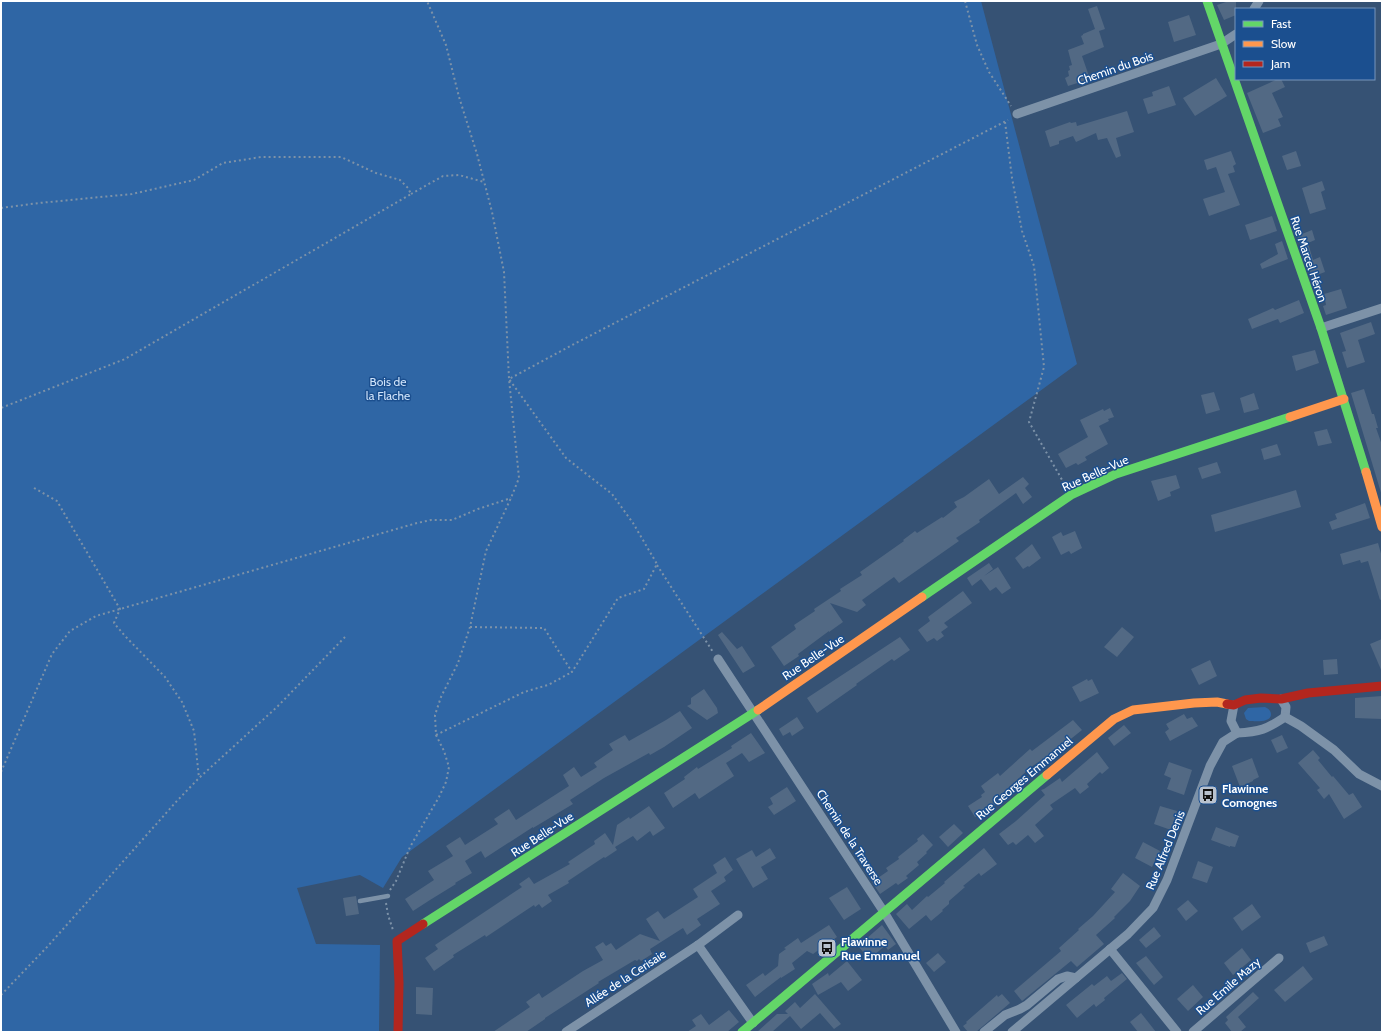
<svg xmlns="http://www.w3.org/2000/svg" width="1383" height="1033" viewBox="0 0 1383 1033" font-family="Cabin,sans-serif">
	<rect width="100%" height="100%" fill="#365274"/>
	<g fill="#2f66a5">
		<path d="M1 1H981L1077 364 402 857 383 888 360 875 297 888 316 944 380 945 379 1032H1Z"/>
		<path d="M1265 707C1269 709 1271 711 1271 715 1270 723 1255 721 1249 721L1246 719 1244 713 1248 708Z"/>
	</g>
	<g fill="#526984">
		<path d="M1229 1H1236V15L1224 20 1217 5Z"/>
		<path d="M1097 6 1105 29 1099 31 1104 47 1082 56 1090 79 1068 86 1065 78 1069 76 1068 71 1070 70 1069 66 1072 65 1068 50 1084 44 1081 36 1083 35V34L1095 29 1088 9Z"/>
		<path d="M1189 15 1196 35 1174 42 1168 22Z"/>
		<path d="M1216 78 1227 96 1195 116 1183 98Z"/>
		<path d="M1278 79H1281L1285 87 1272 93 1283 117 1278 119 1281 126 1263 133 1247 93Z"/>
		<path d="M1169 86 1176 105 1148 114 1143 99 1153 96 1152 92Z"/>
		<path d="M1127 111 1134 132 1116 138 1121 156 1116 158 1107 138 1098 140 1096 133 1076 142 1073 136 1059 141V144L1050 147 1045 131 1070 122 1071 123 1076 122 1077 126Z"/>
		<path d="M1231 151 1236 164 1233 166 1235 172 1228 174 1240 205 1209 216 1203 199 1225 192 1216 167 1207 170 1204 160Z"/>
		<path d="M1296 151 1301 166 1287 170 1282 156Z"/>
		<path d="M1322 181 1325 190 1321 192 1326 209 1310 214 1302 188Z"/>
		<path d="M1272 216 1277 231 1250 240 1245 225Z"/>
		<path d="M1312 230 1315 240 1308 243 1313 260 1320 257 1325 272 1317 275 1318 279 1313 281 1297 236Z"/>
		<path d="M1282 241 1288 259 1262 269 1260 264 1278 254 1275 244Z"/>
		<path d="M1341 289 1347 308 1326 315 1323 306 1326 305 1324 294Z"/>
		<path d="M1299 300 1304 313 1280 323 1278 319 1252 329 1248 319 1273 308 1275 310Z"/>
		<path d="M1371 322 1375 334 1358 340 1365 362 1347 368 1342 352 1346 351 1340 333Z"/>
		<path d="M1315 350 1319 363 1296 371 1292 356Z"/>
		<path d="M1364 389 1372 414H1374L1378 428H1376L1382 445V496L1351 393Z"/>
		<path d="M1214 392 1220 410 1206 414 1201 395Z"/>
		<path d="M1254 393 1259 409 1244 413 1240 398Z"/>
		<path d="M1110 408 1114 417 1108 419 1109 421 1099 426 1108 444 1085 457 1087 460 1078 465 1076 463 1066 468 1058 454 1088 437 1080 420 1103 409 1104 411Z"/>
		<path d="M1327 429 1332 443 1318 446 1314 432Z"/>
		<path d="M1277 444 1281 455 1264 460 1261 449Z"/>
		<path d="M1217 462 1221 473 1202 479 1198 468Z"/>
		<path d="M1176 475 1180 488 1170 492 1171 496 1158 501 1151 481Z"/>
		<path d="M1023 477 1029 484 1025 488 1032 497 1023 504 1016 493 979 520 980 522 956 538 959 541 899 583 894 577 862 600 866 605 857 612 830 603 843 622 829 632V631L798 654 799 656 784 666 771 647 796 629 794 625 815 611 814 609 841 591 840 589 862 575 860 572 904 541 903 540 915 531 917 533 942 517 943 518 957 507 954 502 964 497 989 479 999 494Z"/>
		<path d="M1296 490 1301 507 1215 532 1211 515Z"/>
		<path d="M1365 503 1370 518 1332 530 1329 522 1337 519 1335 514Z"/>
		<path d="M1075 531 1082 548 1071 554 1069 551 1061 555 1052 537 1061 532 1063 536Z"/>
		<path d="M1378 543 1382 557V599L1380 600 1368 561 1361 563 1360 560 1343 565 1340 554Z"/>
		<path d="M1032 544 1041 558 1029 567 1028 566 1023 569 1015 558Z"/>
		<path d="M989 563 993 569 984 576 998 567 1011 588 1002 594 996 587 990 591 981 579 972 586 967 578Z"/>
		<path d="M963 591 972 603 944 623 948 627 941 632 944 636 937 641 934 638 927 642 918 630 930 621 928 617Z"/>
		<path d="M1122 627 1134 637 1117 657 1104 647Z"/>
		<path d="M722 632 737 649 742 646 755 666 743 673 718 635Z"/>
		<path d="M900 637 910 650 894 661 892 659 856 684 857 685 817 713 807 698Z"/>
		<path d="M1382 639V672L1370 644Z"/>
		<path d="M1337 659 1338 674 1324 675 1323 660Z"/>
		<path d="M1210 660 1217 676 1199 685 1191 669Z"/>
		<path d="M1087 679 1088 681 1092 679 1099 693 1080 702 1072 687Z"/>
		<path d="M704 689 717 708 718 713 707 720 687 706 691 704V698Z"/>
		<path d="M1382 696V719L1355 718V698Z"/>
		<path d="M680 711 692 728 664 747 650 755 649 753 604 778 570 800 573 804 533 828V827L485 858 481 851 465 861 472 873 455 883 456 884 430 900 413 911 405 899 434 880 428 871 453 856 446 846 460 837 465 845 498 824 494 819 509 809 516 820 569 786 563 775 574 767 581 777 597 767 594 763 613 750 609 744 625 735 629 741 666 720Z"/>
		<path d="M1184 714 1187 719 1192 717 1198 726 1170 741 1165 732 1169 729 1166 724Z"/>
		<path d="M797 717 804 728 792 736 790 732 783 736 779 729Z"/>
		<path d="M1073 720 1082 730 1042 762 1040 761 1031 767 996 799 998 803 975 817 968 806 982 797 981 795 985 792 981 786 998 773 1000 776 1030 749 1032 751Z"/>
		<path d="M1124 725 1131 733 1114 746 1108 738Z"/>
		<path d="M751 733 765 753 749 762 742 753 726 763 734 776 699 799 695 793 673 808 664 793 685 779 684 777 697 767 698 769 732 748 731 746Z"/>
		<path d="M1282 735 1288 748 1277 753 1271 740Z"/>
		<path d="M1313 750 1320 758 1318 760 1332 777 1333 776 1349 795 1353 793 1362 807 1344 819 1329 794 1324 799 1317 790 1320 788 1298 763Z"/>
		<path d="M1097 752 1109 768 1102 774 1100 772 1087 784 1089 787 1080 794 1075 788 1050 805 1053 809 1035 825 1044 836 1035 843 1028 835 1016 845 1013 842 1008 845 999 834 1016 821 1045 795 1041 790 1044 789 1060 778 1062 782Z"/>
		<path d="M1252 758 1259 777 1253 780V781L1240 787 1232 766Z"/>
		<path d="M1169 762 1192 770 1184 795 1167 789 1171 778 1164 775Z"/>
		<path d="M787 787 796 801 774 815 768 807 773 804 770 798Z"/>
		<path d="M649 806 665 828 653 836 650 831 637 841 633 836 615 847 617 850 605 858 604 857 568 881 569 883 548 895 552 901 542 908 539 904 535 907 534 905 486 937 485 935 453 955 454 957 434 971 425 958 438 949 435 945 522 887 519 884 529 877 534 884 570 864 568 862 595 844 594 841 605 833 613 845 617 825 629 817 630 819Z"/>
		<path d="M1160 806 1177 811 1171 830 1154 824Z"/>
		<path d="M954 824 963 833 948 847 939 837Z"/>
		<path d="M1216 827 1239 836 1235 847 1230 846V847L1211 840Z"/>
		<path d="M923 834 933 845 926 852 927 853 917 862 919 865 906 876 908 878 898 885 896 883 880 894 872 882 888 871 886 868 899 859 898 857 918 841 917 839Z"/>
		<path d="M1143 842 1160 851 1152 867 1135 858Z"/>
		<path d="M770 848 776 858 761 867 768 879 753 888 736 859 752 850 756 857Z"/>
		<path d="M984 848 997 864 981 876 979 873 963 886 965 887 949 901V904L942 910 943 911 931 921 926 915 909 929 896 914 907 904 912 910 927 896 928 897 945 883 944 882Z"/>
		<path d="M725 857 733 870 724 877 726 881 711 891 720 904 697 919 701 925 687 935 683 928 650 949 652 954 641 961 639 959 637 961 635 960 598 982 599 983 545 1018V1019L526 1032H493L530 1007 526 1002 539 993 542 998 583 971 603 960 595 947 603 942 606 946 611 943 616 950 640 934 660 941 646 919 658 911 664 919 698 897 693 889 717 873 713 865Z"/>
		<path d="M1198 861 1213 867 1207 883 1192 878Z"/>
		<path d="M1123 873 1140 886 1130 901 1114 917 1115 918 1096 935 1104 944 1077 967 1071 961 1022 1001 1014 991 1061 951 1059 948 1079 930 1078 929 1093 916 1115 892 1111 889Z"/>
		<path d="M847 887 861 909 844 920 829 898Z"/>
		<path d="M356 896 359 914 346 916 343 898Z"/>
		<path d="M1188 900 1198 911 1186 921 1177 909Z"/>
		<path d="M1252 904 1261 917 1242 931 1233 918Z"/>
		<path d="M829 925 837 937 813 954 807 951 792 963 795 969 781 978V977L755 997 746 985 763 973 765 976 778 966 779 954 786 949 784 948 798 938 801 943Z"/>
		<path d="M882 925 896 944 888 950 885 946 869 959 858 946Z"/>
		<path d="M1154 927 1161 936 1146 948 1139 940Z"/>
		<path d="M1324 936 1328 945 1310 953 1306 943Z"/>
		<path d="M1242 948 1251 960 1233 975 1224 963Z"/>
		<path d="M938 953 946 962 934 972 926 963Z"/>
		<path d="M1146 956 1163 977 1154 985 1136 963Z"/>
		<path d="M847 961 862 980 848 991 841 982 818 995 812 984 828 973 829 976Z"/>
		<path d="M1303 966 1313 979 1285 1002 1274 990Z"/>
		<path d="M1122 973 1127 979 1104 998 1105 1000 1096 1007 1094 1004 1077 1018 1066 1005 1092 984 1094 986 1107 976 1111 981Z"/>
		<path d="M1193 985 1203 997 1188 1011 1177 999Z"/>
		<path d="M416 987 433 988 432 1015 416 1014Z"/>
		<path d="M1253 992 1259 998 1238 1017 1246 1027 1240 1032H1232L1225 1023 1228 1020 1226 1017Z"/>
		<path d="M815 994 841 1024 834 1029 820 1013 801 1029 790 1016 772 1032H757L777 1014H788L785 1011 795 1002 800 1008Z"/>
		<path d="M1002 994 1010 1003 976 1032H968L963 1026 967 1023 966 1022 997 995 998 997Z"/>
		<path d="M729 1010 739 1022 727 1032H687L696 1026 692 1020 701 1014 709 1025Z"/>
		<path d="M1141 1013 1156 1032H1138L1130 1022Z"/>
	</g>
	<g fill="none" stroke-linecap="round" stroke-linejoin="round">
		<g stroke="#7d92a8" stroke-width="2" stroke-dasharray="2 3" stroke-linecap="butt">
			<path d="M965 1 977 45 989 72 1011 106"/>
			<path d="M1005 122 1012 178 1022 231 1034 266 1044 367 1029 422 1065 485"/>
			<path d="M411 194 443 176 459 175 484 182"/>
			<path d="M1 208 39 203 132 194 194 180 223 163 261 157H341L376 173 400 180 408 188 411 194 125 359 1 408"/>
			<path d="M34 488 57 501 120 609 114 623 125 636 165 677 182 702 194 731 199 778"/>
			<path d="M657 565 713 652"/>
			<path d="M470 627 544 628 572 672 618 598 644 589 657 564 633 523 612 494 566 458 509 379 576 343 1008 120"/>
			<path d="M436 735 524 692 548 685 572 672"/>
			<path d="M1 772 52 654 70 631 96 616 417 523 431 520H452L478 509 511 498"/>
			<path d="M390 890 396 881 410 847 439 797 446 782 449 767 444 751 436 735 435 715 441 697 458 663 470 627 486 551 511 498 519 478 509 379 504 272 492 212 477 154 459 97 446 45 427 1"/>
			<path d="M386 903 388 915 393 930"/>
			<path d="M1 995 48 946 175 803 199 778 277 707 345 637"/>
		</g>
		<path stroke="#7d92a8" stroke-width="4.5" d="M360 901 388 896"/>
		<g stroke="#7d92a8" stroke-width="9">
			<path d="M1254 9 1259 1"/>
			<path d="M1017 114 1221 44 1236 34"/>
			<path d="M1321 328 1382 308"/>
			<path d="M718 659 884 912 956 1032"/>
			<path d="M1281 699 1286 707 1285 717"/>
			<path d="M1234 705 1231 721 1237 733"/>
			<path d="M1285 717 1301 726 1334 750 1359 774 1382 786"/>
			<path d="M1237 733C1260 732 1267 729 1285 717"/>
			<path d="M698 945 753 1023"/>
			<path d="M1110 949 1177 1032"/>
			<path d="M566 1032 698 945 738 915"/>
			<path d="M984 1032 1005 1015 1020 1009 1027 1005 1058 979 1067 976 1076 978"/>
			<path d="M1012 1032 1128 934 1153 908 1167 880 1210 766 1223 742 1237 733"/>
			<path d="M1193 1032 1279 958"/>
		</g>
		<g stroke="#63d668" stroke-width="9">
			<path d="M1207 1 1321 328 1366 472"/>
			<path d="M922 597 1071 495 1116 474 1290 417"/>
			<path d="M423 924 758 710"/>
			<path d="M742 1032 1047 775"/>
		</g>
		<g stroke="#ff974d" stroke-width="9">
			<path d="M1290 417 1344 399"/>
			<path d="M1366 472 1382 527"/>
			<path d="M758 710 922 597"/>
			<path d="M1047 775 1114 719 1133 710 1194 703 1217 702 1227 704"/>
		</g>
		<g stroke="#b3261e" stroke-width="9">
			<path d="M1227 704 1234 705 1245 700 1261 698 1281 699 1308 693 1382 686"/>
			<path d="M398 1032 399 983 397 941 423 924"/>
		</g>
	</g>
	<defs>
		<symbol id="bus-square" viewBox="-11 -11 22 22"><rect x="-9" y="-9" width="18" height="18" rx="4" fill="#b9c2ce" stroke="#1b4f8f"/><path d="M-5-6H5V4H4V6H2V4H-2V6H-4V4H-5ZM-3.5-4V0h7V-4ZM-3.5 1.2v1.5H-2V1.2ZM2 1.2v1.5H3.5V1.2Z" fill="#111"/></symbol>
	</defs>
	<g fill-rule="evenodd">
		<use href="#bus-square" x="1197" y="784" width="22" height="22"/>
		<use href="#bus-square" x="816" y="937" width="22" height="22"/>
	</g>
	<g text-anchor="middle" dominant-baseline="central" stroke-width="3" stroke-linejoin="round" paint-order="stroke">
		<g font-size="12" fill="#fff" stroke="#1b4f8f">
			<text transform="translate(1115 68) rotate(-19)">Chemin du Bois</text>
			<text transform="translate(1309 259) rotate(71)">Rue Marcel Héron</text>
			<text transform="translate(1095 473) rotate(-24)">Rue Belle-Vue</text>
			<text transform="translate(813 657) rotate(-34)">Rue Belle-Vue</text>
			<text transform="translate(1024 778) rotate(-40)">Rue Georges Emmanuel</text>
			<text transform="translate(542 834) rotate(-33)">Rue Belle-Vue</text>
			<text transform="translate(850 837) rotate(57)">Chemin de la Traverse</text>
			<text transform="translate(1165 850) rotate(-68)">Rue Alfred Denis</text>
			<text transform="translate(625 978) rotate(-33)">Allée de la Cerisaie</text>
			<text transform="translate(1228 986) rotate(-41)">Rue Emile Mazy</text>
		</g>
		<g font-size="12" fill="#cfe3fa" stroke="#1b4f8f">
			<text x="388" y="381">Bois de<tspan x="388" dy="14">la Flache</tspan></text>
		</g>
		<g font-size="12" font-weight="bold" fill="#fff" stroke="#1b4f8f" text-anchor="start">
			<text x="1222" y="788">Flawinne<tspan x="1222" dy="14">Comognes</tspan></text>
			<text x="841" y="941">Flawinne<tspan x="841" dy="14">Rue Emmanuel</tspan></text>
		</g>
	</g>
	<rect width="1383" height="1033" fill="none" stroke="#ffffff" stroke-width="4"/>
	<rect x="1235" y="8" width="140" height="72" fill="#1b4f8f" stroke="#7695bc"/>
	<rect x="1243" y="21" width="20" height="6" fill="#63d668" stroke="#7695bc"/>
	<text x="1271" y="28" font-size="12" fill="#ffffff">Fast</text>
	<rect x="1243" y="41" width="20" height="6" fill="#ff974d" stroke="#7695bc"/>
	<text x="1271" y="48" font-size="12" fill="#ffffff">Slow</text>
	<rect x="1243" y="61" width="20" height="6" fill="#b3261e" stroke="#7695bc"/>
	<text x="1271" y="68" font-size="12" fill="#ffffff">Jam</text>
</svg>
